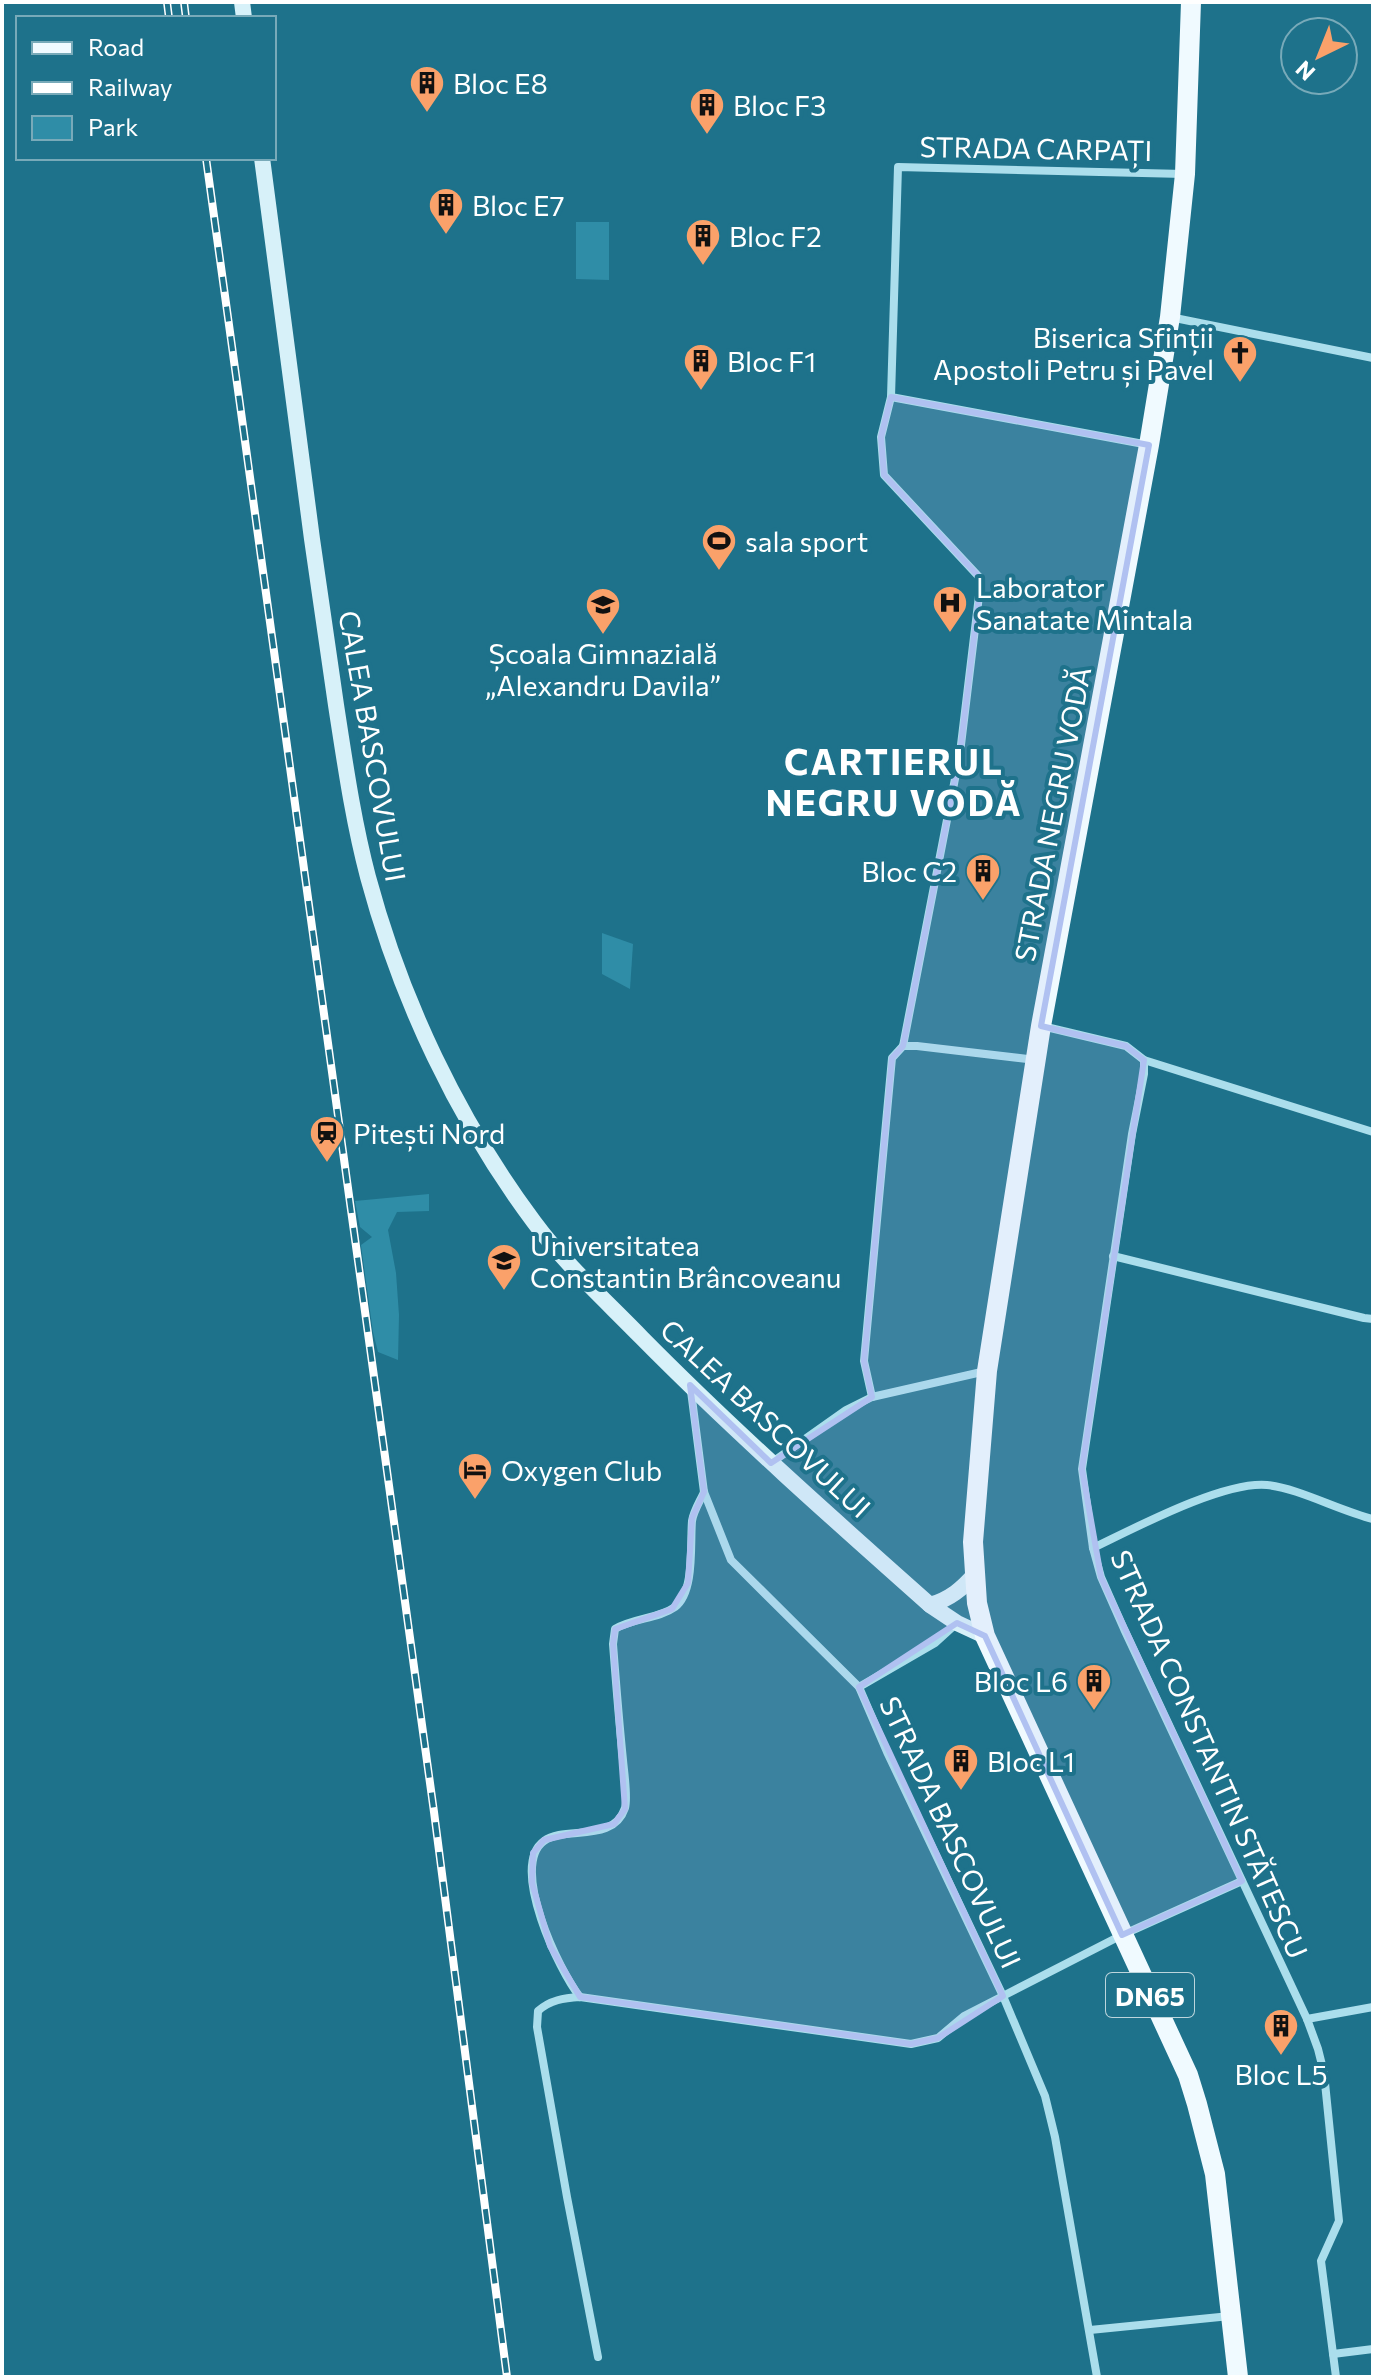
<svg xmlns="http://www.w3.org/2000/svg" width="1375" height="2379" viewBox="0 0 1375 2379" font-family="Commissioner,sans-serif">
	<rect width="100%" height="100%" fill="#1e728b"/>
	<g fill="#2f8da7">
		<path d="M576 222H609V280L576 279Z"/>
		<path d="M602 933 633 944 630 989 602 974Z"/>
		<path d="M429 1194V1211L397 1212 388 1230 396 1273 399 1315 398 1360 378 1352 373 1332 361 1245 372 1237 360 1227 355 1201Z"/>
	</g>
	<g fill="none" stroke-linecap="round" stroke-linejoin="round">
		<g stroke="#abdeec" stroke-width="8">
			<path d="M1170 317 1373 358"/>
			<path d="M891 397 881 437 884 475 981 579 960 753 903 1046"/>
			<path d="M1149 445 891 397 898 167 1184 174"/>
			<path d="M1042 1026 1126 1046 1144 1060V1074L1132 1134 1082 1469 1093 1548 1101 1577 1124 1629 1307 2019 1318 2049 1324 2073 1339 2221 1321 2261 1336 2377"/>
			<path d="M1144 1060 1373 1132"/>
			<path d="M1113 1256 1364 1318 1373 1319"/>
			<path d="M691 1391 704 1492 731 1560 859 1687 887 1752 1003 1996 1045 2096 1055 2137 1097 2377"/>
			<path d="M872 1397 864 1361 892 1058 903 1046H917L1036 1060"/>
			<path d="M771 1463 846 1410 872 1397 986 1371"/>
			<path d="M1093 1548C1135 1528 1223 1481 1267 1485 1298 1488 1340 1511 1373 1519"/>
			<path d="M859 1687 935 1643 957 1623"/>
			<path d="M580 1997C559 1971 509 1866 544 1841 565 1825 613 1844 625 1808 628 1797 624 1772 623 1760 619 1721 616 1683 613 1644L615 1629C633 1618 658 1619 675 1607 695 1592 690 1544 692 1521 693 1512 700 1501 704 1492"/>
			<path d="M1307 2019 1373 2007"/>
			<path d="M1090 2330 1230 2316"/>
			<path d="M1333 2354 1373 2349"/>
			<path d="M598 2357 567 2197 537 2027 538 2011C550 2000 564 1998 580 1997L911 2044 938 2038 964 2016 1003 1996 1122 1935 1242 1881"/>
		</g>
		<g stroke="#d7f1f9" stroke-width="16">
			<path d="M242 2 244 18"/>
			<path d="M262 158C279 285 296 412 312 539 320 594 328 650 336 705 345 763 353 820 368 877 401 1000 458 1120 534 1222 565 1264 605 1300 642 1338 734 1431 832 1518 930 1605L957 1623 985 1636"/>
			<path d="M930 1605C950 1599 962 1589 975 1574"/>
		</g>
		<path stroke="#f0faff" stroke-width="20" d="M1191 2 1185 174 1170 317 1149 445 1041 1026 987 1371 973 1542 977 1603 985 1636 1188 2075 1197 2104 1215 2174 1238 2377"/>
		<defs>
			<g id="rail">
				<path d="M167 2 169 18"/>
				<path d="M184 2 186 18"/>
				<path d="M206 158 434 1812 507 2377"/>
			</g>
		</defs>
		<use href="#rail" stroke="#fff" stroke-width="8"/>
		<use href="#rail" stroke="#1e728b" stroke-width="5" stroke-dasharray="15" stroke-linecap="butt"/>
	</g>
	<path fill="#b0c1f1" fill-opacity="0.2" stroke="#b0c1f1" stroke-width="6" stroke-linejoin="round" d="M891 397 1149 445 1041 1026 1126 1046 1144 1060 1082 1469 1101 1577 1242 1881 1122 1935 985 1636 957 1623 859 1687 1003 1996 938 2038 911 2044 580 1997 550 1946 532 1883 533 1853 544 1840 614 1824 625 1809 613 1644 615 1629 672 1609 688 1583 692 1518 704 1492 690 1385 771 1463 872 1397 864 1361 892 1058 903 1046 960 753 981 579 884 475 881 437Z"/>
	<defs>
		<symbol id="building-pin" viewBox="-11 -11 22 30"><path d="M0 17L-7.5 6A9.5 9.5 0 1 1 7.5 6Z" fill="#faa16a" stroke="#1e728b"/><path d="M-4-6H4V6H1V3H-1V6H-4ZM-2.5-4.3h1.7v1.8h-1.7ZM.8-4.3h1.7v1.8H.8ZM-2.5-1h1.7V.8h-1.7ZM.8-1h1.7V.8H.8Z" fill="#111"/></symbol>
		<symbol id="church-pin" viewBox="-11 -11 22 30"><path d="M0 17L-7.5 6A9.5 9.5 0 1 1 7.5 6Z" fill="#faa16a" stroke="#1e728b"/><path d="M-1.2-6h2.4v3.5h3.3v2.4h-3.3V6h-2.4V-.1h-3.3v-2.4h3.3Z" fill="#111"/></symbol>
		<symbol id="stadium-pin" viewBox="-11 -11 22 30"><path d="M0 17L-7.5 6A9.5 9.5 0 1 1 7.5 6Z" fill="#faa16a" stroke="#1e728b"/><path d="M0-5a6.5 5 0 1 0 0 10a6.5 5 0 1 0 0-10ZM-3.5-1.8h7v3.6h-7Z" fill="#111"/></symbol>
		<symbol id="hospital-pin" viewBox="-11 -11 22 30"><path d="M0 17L-7.5 6A9.5 9.5 0 1 1 7.5 6Z" fill="#faa16a" stroke="#1e728b"/><path d="M-5-5h3v3.5h4V-5h3V5h-3V1.5h-4V5h-3Z" fill="#111"/></symbol>
		<symbol id="school-pin" viewBox="-11 -11 22 30"><path d="M0 17L-7.5 6A9.5 9.5 0 1 1 7.5 6Z" fill="#faa16a" stroke="#1e728b"/><path d="M0-5L7-2L0 1L-7-2ZM-4 1L0 2.5L4 1V4Q0 6-4 4Z" fill="#111"/></symbol>
		<symbol id="station-pin" viewBox="-11 -11 22 30"><path d="M0 17L-7.5 6A9.5 9.5 0 1 1 7.5 6Z" fill="#faa16a" stroke="#1e728b"/><path d="M-3-6H3Q5-6 5-4V2Q5 4 3 4L4.5 6H3L1.5 4h-3L-3 6H-4.5L-3 4Q-5 4-5 2V-4Q-5-6-3-6ZM-3.5-4v3h7v-3ZM-3.5 1v1.5H-2V1ZM2 1v1.5H3.5V1Z" fill="#111"/></symbol>
		<symbol id="university-pin" viewBox="-11 -11 22 30"><path d="M0 17L-7.5 6A9.5 9.5 0 1 1 7.5 6Z" fill="#faa16a" stroke="#1e728b"/><path d="M0-5L7-2L0 1L-7-2ZM-4 1L0 2.5L4 1V4Q0 6-4 4Z" fill="#111"/></symbol>
		<symbol id="hotel-pin" viewBox="-11 -11 22 30"><path d="M0 17L-7.5 6A9.5 9.5 0 1 1 7.5 6Z" fill="#faa16a" stroke="#1e728b"/><path d="M-6-4.5h1.5V1H6V5H4.5V3h-9V5H-6ZM-4 0a1.8 1.8 0 1 1 3.6 0ZM.5 0V-2.5h3Q6-2.5 6 0Z" fill="#111"/></symbol>
	</defs>
	<g fill-rule="evenodd">
		<use href="#building-pin" x="407" y="63" width="40" height="54"/>
		<use href="#building-pin" x="687" y="85" width="40" height="54"/>
		<use href="#building-pin" x="426" y="185" width="40" height="54"/>
		<use href="#building-pin" x="683" y="216" width="40" height="54"/>
		<use href="#church-pin" x="1220" y="333" width="40" height="54"/>
		<use href="#building-pin" x="681" y="341" width="40" height="54"/>
		<use href="#stadium-pin" x="699" y="521" width="40" height="54"/>
		<use href="#hospital-pin" x="930" y="583" width="40" height="54"/>
		<use href="#school-pin" x="583" y="585" width="40" height="54"/>
		<use href="#building-pin" x="963" y="851" width="40" height="54"/>
		<use href="#station-pin" x="307" y="1113" width="40" height="54"/>
		<use href="#university-pin" x="484" y="1241" width="40" height="54"/>
		<use href="#hotel-pin" x="455" y="1450" width="40" height="54"/>
		<use href="#building-pin" x="1074" y="1661" width="40" height="54"/>
		<use href="#building-pin" x="941" y="1741" width="40" height="54"/>
		<use href="#building-pin" x="1261" y="2006" width="40" height="54"/>
	</g>
	<g text-anchor="middle" dominant-baseline="central" stroke-width="8" stroke-linejoin="round" paint-order="stroke">
		<rect fill="#1e728b" stroke="#bcd5dc" stroke-width="2" x="1106" y="1973" width="88" height="44" rx="6"/>
		<g font-size="26" font-weight="bold" fill="#fff">
			<text x="1150" y="1995">DN65</text>
		</g>
		<g font-size="28" fill="#fff" stroke="#1e728b" text-anchor="start">
			<text x="453" y="83">Bloc E8</text>
			<text x="733" y="105">Bloc F3</text>
			<text x="472" y="205">Bloc E7</text>
			<text x="729" y="236">Bloc F2</text>
			<text x="1214" y="337" text-anchor="end">Biserica Sfinții<tspan x="1214" dy="32">Apostoli Petru și Pavel</tspan></text>
			<text x="727" y="361">Bloc F1</text>
			<text x="745" y="541">sala sport</text>
			<text x="976" y="587">Laborator<tspan x="976" dy="32">Sanatate Mintala</tspan></text>
			<text x="603" y="653" text-anchor="middle">Școala Gimnazială<tspan x="603" dy="32">„Alexandru Davila”</tspan></text>
			<text x="957" y="871" text-anchor="end">Bloc C2</text>
			<text x="353" y="1133">Pitești Nord</text>
			<text x="530" y="1245">Universitatea<tspan x="530" dy="32">Constantin Brâncoveanu</tspan></text>
			<text x="501" y="1470">Oxygen Club</text>
			<text x="1068" y="1681" text-anchor="end">Bloc L6</text>
			<text x="987" y="1761">Bloc L1</text>
			<text x="1281" y="2074" text-anchor="middle">Bloc L5</text>
		</g>
		<g font-size="28" fill="#fff" stroke="#1e728b">
			<text transform="translate(1036 148) rotate(1)">STRADA CARPAȚI</text>
			<text transform="translate(373 746) rotate(80)">CALEA BASCOVULUI</text>
			<text transform="translate(1052 814) rotate(-79)">STRADA NEGRU VODĂ</text>
			<text transform="translate(766 1418) rotate(43)">CALEA BASCOVULUI</text>
			<text transform="translate(1210 1754) rotate(66)">STRADA CONSTANTIN STĂTESCU</text>
			<text transform="translate(951 1832) rotate(65)">STRADA BASCOVULUI</text>
		</g>
		<g font-size="36" font-weight="bold" letter-spacing="2" fill="#fff" stroke="#1e728b">
			<text x="894" y="760">CARTIERUL<tspan x="894" dy="41">NEGRU VODĂ</tspan></text>
		</g>
	</g>
	<rect width="1375" height="2379" fill="none" stroke="#ffffff" stroke-width="8"/>
	<rect x="16" y="16" width="260" height="144" fill="#1e728b" stroke="#78aab9" stroke-width="2"/>
	<rect x="32" y="42" width="40" height="12" fill="#f0faff" stroke="#78aab9" stroke-width="2"/>
	<text x="88" y="56" font-size="24" fill="#ffffff">Road</text>
	<rect x="32" y="82" width="40" height="12" fill="#ffffff" stroke="#78aab9" stroke-width="2"/>
	<text x="88" y="96" font-size="24" fill="#ffffff">Railway</text>
	<rect x="32" y="116" width="40" height="24" fill="#2f8da7" stroke="#78aab9" stroke-width="2"/>
	<text x="88" y="136" font-size="24" fill="#ffffff">Park</text>
	<g transform="translate(1319 56) rotate(223)"><circle r="38" fill="#1e728b" stroke="#78aab9" stroke-width="2"/>
	<path d="M0-6L14 30L0 20L-14 30Z" fill="#faa16a"/>
	<text y="-12" font-size="22" font-weight="bold" text-anchor="middle" fill="#ffffff">N</text>
	</g>
</svg>
